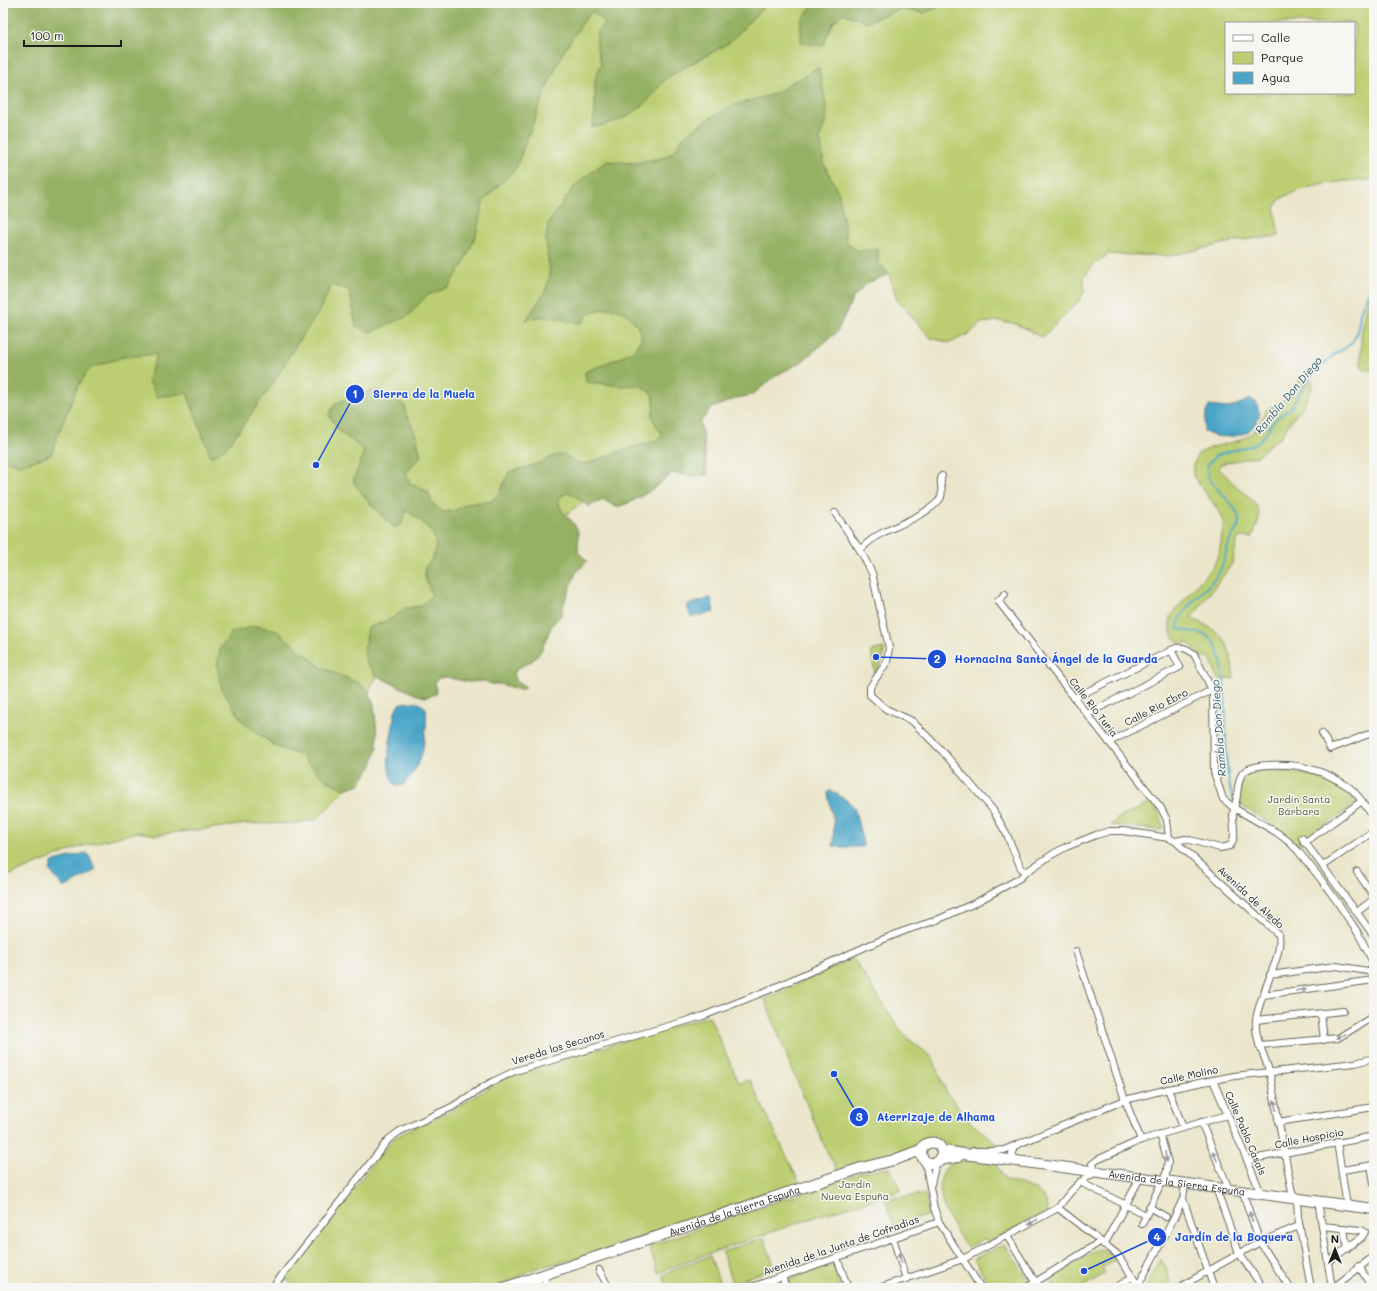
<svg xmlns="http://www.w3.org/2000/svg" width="1377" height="1291" viewBox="0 0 1377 1291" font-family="Mali,sans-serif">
	<rect width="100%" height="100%" fill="#f6f6f2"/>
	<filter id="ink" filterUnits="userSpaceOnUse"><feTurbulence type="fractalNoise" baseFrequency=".025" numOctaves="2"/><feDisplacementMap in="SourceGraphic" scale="8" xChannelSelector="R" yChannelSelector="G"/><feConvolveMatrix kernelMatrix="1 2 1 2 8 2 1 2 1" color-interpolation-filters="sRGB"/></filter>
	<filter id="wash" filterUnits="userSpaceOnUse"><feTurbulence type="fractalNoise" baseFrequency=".012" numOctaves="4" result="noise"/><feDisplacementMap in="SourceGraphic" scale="16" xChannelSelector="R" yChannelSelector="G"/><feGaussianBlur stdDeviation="0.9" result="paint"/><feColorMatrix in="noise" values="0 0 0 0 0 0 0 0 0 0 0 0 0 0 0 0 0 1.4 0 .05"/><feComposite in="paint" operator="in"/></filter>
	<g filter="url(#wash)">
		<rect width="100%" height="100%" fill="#ebe6cb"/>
		<g fill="#bcce71" stroke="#6c7546" fill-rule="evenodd">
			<path d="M3 3H1374V181C1356 177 1288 187 1277 203 1273 209 1278 228 1279 236L1241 240 1169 256 1108 254 1095 264 1084 276V292L1080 300 1042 338 1027 329 1013 323 998 321 981 323 970 333 950 343 931 338 897 300 889 274 882 267 371 668 377 676 369 691 358 683 261 736 277 747 300 755 324 779 345 789 317 819 299 823 247 824 155 835 138 832 79 847 3 878ZM1226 23H1354V93H1226Z"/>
			<path d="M1374 290V370H1364L1361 365V337L1367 304Z"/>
			<path d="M1306 378 1313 381 1311 391 1302 407 1288 425 1281 437 1269 445 1258 456 1220 464 1219 469C1225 474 1230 480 1235 485 1244 493 1260 502 1259 517 1258 524 1254 532 1252 538L1245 537 1238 538 1232 564 1191 618C1201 623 1213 628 1221 636 1231 646 1232 665 1234 678L1219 679 1210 659 1200 657C1194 648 1191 640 1179 643L1172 635 1170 627V617L1201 580 1213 567 1219 554 1224 523 1221 514 1193 476V465L1198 454 1210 448 1241 440 1252 433 1261 421 1267 409 1282 401 1294 391 1300 379Z"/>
			<path d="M884 648C884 658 881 665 875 673L871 651Z"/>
			<path d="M1259 771C1295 771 1333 773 1357 803L1298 845 1265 820 1239 804C1240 787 1239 773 1259 771Z"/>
			<path d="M1153 802C1158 810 1161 818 1163 828L1159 830 1111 825 1120 817Z"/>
			<path d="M853 958 899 1028 910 1040 932 1057 947 1093 971 1123 993 1140 997 1148H974L949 1146 939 1140 923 1141 911 1150 838 1171 827 1152 791 1067 765 999Z"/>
			<path d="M709 1016 710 1018 739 1083 750 1080 800 1184 576 1259 536 1268 510 1281 491 1288H298L283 1277 392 1140C409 1127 431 1121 450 1111 473 1098 494 1083 518 1072Z"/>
			<path d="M962 1161 995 1163 1005 1180C1022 1185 1048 1188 1048 1211L988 1243 984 1238 967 1248C960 1237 952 1225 946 1213 938 1195 935 1162 962 1161Z"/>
			<path d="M885 1168H890L901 1191 821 1215 696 1258 658 1273 649 1246 833 1182 862 1172Z"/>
			<path d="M925 1194 929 1215 894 1226 885 1199Z"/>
			<path d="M764 1238 775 1268 732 1283 722 1252Z"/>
			<path d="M1004 1244 1028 1278V1282L1018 1288H992L974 1259Z"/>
			<path d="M1103 1249 1115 1260 1102 1268 1105 1273 1081 1288H1046L1054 1284 1051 1279 1096 1250Z"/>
			<path d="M710 1256 721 1287 717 1288H667L663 1275 680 1267Z"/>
			<path d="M1160 1258 1166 1267 1171 1285 1167 1288H1146Z"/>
			<path d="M833 1264 841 1288H792L789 1279Z"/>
		</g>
		<g fill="#95b163" stroke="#586640">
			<path d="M3 3H767L729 43 666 78 646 103 627 117 601 126 592 127 595 113V80L601 63 597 48V33L605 22 592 11 583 22 563 52 546 89 515 170 497 187 483 202 476 235 464 263 448 287 426 296 408 316 370 332 356 326 349 290 332 285 317 315 295 346 274 382 251 414 227 447 211 457 187 393 157 397 148 380 157 354 123 357 90 368 77 388 61 427 51 455 20 465 3 460Z"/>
			<path d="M815 3H949L924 13 901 9 866 22 843 13 833 23 823 46 801 43V20Z"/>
			<path d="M819 68 827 110 826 121 820 137 822 151 824 164 839 194 847 243 857 251 878 249V262L889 274 867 283 853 298 837 332 801 362 777 375 752 395 737 398 710 409 700 423 704 441 707 475 691 476 672 473C658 486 635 503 616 507L604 500 589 506 569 492 559 498C557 513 574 518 578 532 579 538 578 545 578 552L587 561 576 573 564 603 561 615 552 625 541 651 532 661 518 668 513 675 516 681 526 687 520 690 500 684H491L485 681 468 682 446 677 439 678 435 682 436 694 426 697 417 695 377 676 367 664 364 653 368 628 391 619 406 608 421 606 432 595 425 577V567C449 544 429 524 406 511L401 525 394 527C378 513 366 500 353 481L360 464 364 450 339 431 329 415 335 404C345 399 369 388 380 391 389 393 397 400 405 406V412L416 435 421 456 406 473 410 483 428 492 433 504 443 512 456 510 466 504 491 501 500 492 509 472 540 463 554 456 564 454 574 462 586 464 618 452 655 441 663 436 655 423 652 416 654 406V396L640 385 622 386 586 382 585 372 619 358 636 349 642 337C636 318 620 304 599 310 596 311 592 311 590 313 587 315 584 320 582 323 567 323 554 315 539 317 535 317 531 319 526 320L545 292 550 276 546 240 548 224 574 187 582 179 607 161 634 163 662 158 674 151 684 136 713 116 735 105 777 93 791 82 804 77 813 70Z"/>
			<path d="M255 626 274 629 321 667 358 683 369 691 374 705 377 732V749L371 767 360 784 345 789 324 779 300 755 277 747 244 723 222 690 217 667 220 649 232 632Z"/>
		</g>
		<g fill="#4aa5c8" stroke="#336072">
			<path d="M1251 399 1256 402 1260 414C1258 421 1253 428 1247 432 1238 438 1211 439 1204 431L1206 413 1209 406 1229 408Z"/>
			<path d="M711 598 714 612 692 617 690 616 687 605Z"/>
			<path d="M408 702 419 703 426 708C428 720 424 751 419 762 415 771 409 778 403 785L397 786C383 777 390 740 393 726 394 720 394 712 397 707 399 703 403 703 408 702Z"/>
			<path d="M831 790 849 802 854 807 863 843V847H836L833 846 834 822 828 795V792Z"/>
			<path d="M86 853 88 854 96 870 64 888 50 871 52 863 54 861Z"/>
		</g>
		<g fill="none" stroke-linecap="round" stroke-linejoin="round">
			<path stroke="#4aa5c8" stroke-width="2" d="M1234 801C1228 785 1227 769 1226 752 1224 727 1230 654 1210 638 1201 631 1189 632 1178 629 1175 612 1209 589 1218 574 1224 565 1225 554 1229 543 1230 537 1235 533 1238 527 1247 503 1196 484 1209 463 1218 448 1248 452 1260 440 1266 435 1268 428 1272 423 1277 417 1285 413 1291 407 1297 400 1300 391 1305 384 1309 379 1313 375 1317 371 1322 367 1326 362 1330 358 1338 351 1351 347 1355 337 1359 329 1359 321 1360 313 1363 302 1369 293 1374 283"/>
		</g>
	</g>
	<g filter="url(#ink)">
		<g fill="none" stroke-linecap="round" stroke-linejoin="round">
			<defs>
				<g id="minor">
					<path d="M835 513 860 550 872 573 889 648 887 662 870 687V695L886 709 912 721 943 752 993 810 1006 833 1021 868 1026 872"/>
					<path d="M860 550C867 543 874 537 882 533 896 526 935 511 941 497 944 489 938 484 942 476"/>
					<path d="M1005 594 998 601 1161 808 1167 820 1169 838"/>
					<path d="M1074 698 1176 648C1184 647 1188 649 1194 654L1213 692 1214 772 1223 799 1234 808 1276 832 1288 841 1298 851 1320 878 1338 903 1358 933 1374 964"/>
					<path d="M1087 714 1180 667 1171 650"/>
					<path d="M1322 733 1330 749 1374 732"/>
					<path d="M1109 742 1212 690"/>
					<path d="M1302 838 1374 936"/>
					<path d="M1175 841 1186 839 1220 848 1230 846C1237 837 1233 826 1233 816 1233 811 1235 806 1236 801 1238 793 1237 782 1242 774 1251 761 1296 764 1310 769 1323 772 1337 779 1349 787 1359 795 1366 807 1374 818"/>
					<path d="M1304 843 1362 801"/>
					<path d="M1323 866 1374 831"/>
					<path d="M1357 872 1374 896"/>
					<path d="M1357 912 1374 899"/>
					<path d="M1076 951 1125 1100 1141 1140"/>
					<path d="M1270 975 1336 966 1374 972"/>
					<path d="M1263 995 1374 980"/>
					<path d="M1321 1014 1324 1040"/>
					<path d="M1256 1020 1343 1011"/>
					<path d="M1259 1045 1338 1038 1374 1016"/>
					<path d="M1213 1080 1261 1193"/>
					<path d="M1168 1089 1183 1127"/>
					<path d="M1201 1122 1229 1189"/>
					<path d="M1278 1122 1374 1107"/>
					<path d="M1160 1134 1168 1162 1165 1181"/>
					<path d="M1337 1142 1347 1206"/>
					<path d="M973 1151H992L1004 1150 1125 1100 1168 1089 1234 1076 1355 1063 1374 1058"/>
					<path d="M1015 1160 1012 1153 1014 1147 1017 1145"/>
					<path d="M1247 1160 1374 1136"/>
					<path d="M925 1161 934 1208 939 1222 981 1288"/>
					<path d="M1371 1165 1374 1183"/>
					<path d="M1342 1170 1374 1165"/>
					<path d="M1080 1182 1146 1215"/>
					<path d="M931 1184 936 1162"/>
					<path d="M1216 1188 1239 1253 1263 1288"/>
					<path d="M1242 1191 1260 1242 1290 1288"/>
					<path d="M1183 1199 1214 1288"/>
					<path d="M1297 1199 1298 1217 1311 1288"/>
					<path d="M1318 1201 1332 1288"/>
					<path d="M1149 1207 1166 1217"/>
					<path d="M1058 1208 1117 1254 1140 1288"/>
					<path d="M1142 1224 1162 1181"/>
					<path d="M1322 1226 1361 1230 1365 1232 1362 1237 1328 1262"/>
					<path d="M1344 1228 1347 1249"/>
					<path d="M1007 1236 1039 1288"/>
					<path d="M893 1238 906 1279"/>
					<path d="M1104 1245 1140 1178"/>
					<path d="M837 1258 848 1288"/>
					<path d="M1359 1266 1372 1288"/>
					<path d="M599 1270 609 1288"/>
					<path d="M544 1274 546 1288"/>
					<path d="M782 1276 786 1288"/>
					<path d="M534 1278 542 1288"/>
					<path d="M272 1288 389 1139 400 1131 452 1107 490 1083 515 1071 703 1016 769 990 874 943 904 931 937 920 975 903 1020 878 1026 872 1053 854 1066 847 1096 835 1110 831H1123L1169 838 1175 841 1279 935C1283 957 1259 995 1256 1020 1254 1040 1266 1056 1270 1075 1278 1116 1285 1157 1293 1198"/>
					<path d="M749 1288 939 1222"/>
					<path d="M879 1288 963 1259 1058 1208C1069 1193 1080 1179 1097 1172L1092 1164 1097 1160 1141 1140 1227 1115"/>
					<path d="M1026 1288 1100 1242"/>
					<path d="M1115 1288 1132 1277"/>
					<path d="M1137 1288 1173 1220 1183 1199 1185 1184"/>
					<path d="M1178 1288 1260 1242 1299 1226"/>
					<path d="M1333 1288 1374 1256"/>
				</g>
				<g id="primary">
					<path id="s1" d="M942 1151 1374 1209"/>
					<path d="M938 1161 942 1154C942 1147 937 1141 929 1143 918 1145 919 1161 930 1163 935 1164 940 1160 945 1159 949 1158 954 1158 958 1157"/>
					<path id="s2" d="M504 1288 861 1168 894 1160 921 1150"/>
				</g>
			</defs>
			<use href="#minor" stroke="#646359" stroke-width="8"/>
			<use href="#primary" stroke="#646359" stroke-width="12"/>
			<use href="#minor" stroke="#fff" stroke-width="6"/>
			<use href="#primary" stroke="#fff" stroke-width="10"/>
		</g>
		<defs><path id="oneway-solid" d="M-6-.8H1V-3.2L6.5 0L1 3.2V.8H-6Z"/></defs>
		<g fill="#999">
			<use href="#oneway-solid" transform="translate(1301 990) rotate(-7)"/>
			<use href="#oneway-solid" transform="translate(1341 1036) rotate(158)"/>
			<use href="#oneway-solid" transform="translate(1275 1105) rotate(-100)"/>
			<use href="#oneway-solid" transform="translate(1215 1156) rotate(-113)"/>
			<use href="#oneway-solid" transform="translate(1166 1157) rotate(78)"/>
			<use href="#oneway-solid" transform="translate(1251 1217) rotate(-109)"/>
			<use href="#oneway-solid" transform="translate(1033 1222) rotate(151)"/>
			<use href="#oneway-solid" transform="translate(900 1258) rotate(-108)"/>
		</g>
	</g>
	<g text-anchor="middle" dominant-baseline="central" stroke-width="3" stroke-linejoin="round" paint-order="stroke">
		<g font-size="10" fill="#1c1c1c" stroke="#f6f6f2">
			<text transform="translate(1094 707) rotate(52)">Calle Río Turia</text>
			<text transform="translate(1156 707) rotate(-27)">Calle Río Ebro</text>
			<text transform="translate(1251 897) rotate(43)">Avenida de Aledo</text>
			<text transform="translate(558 1047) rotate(-17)">Vereda los Secanos</text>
			<text transform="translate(1189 1075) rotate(-12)">Calle Molino</text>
			<text transform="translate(1246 1133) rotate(67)">Calle Pablo Casals</text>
			<text transform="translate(1309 1138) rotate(-11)">Calle Hospicio</text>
			<text stroke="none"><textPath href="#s1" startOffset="237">Avenida de la Sierra Espuña</textPath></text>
			<text stroke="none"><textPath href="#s2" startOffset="243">Avenida de la Sierra Espuña</textPath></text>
			<text transform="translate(841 1245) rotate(-19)">Avenida de la Junta de Cofradías</text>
		</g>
		<g font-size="10" fill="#545a3a" stroke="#f6f6f2">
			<text x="1299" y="799">Jardín Santa<tspan x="1299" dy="12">Bárbara</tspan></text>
			<text x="855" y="1184">Jardín<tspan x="855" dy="12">Nueva Espuña</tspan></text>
		</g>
		<g font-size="11" font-style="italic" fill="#315a69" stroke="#f6f6f2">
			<text transform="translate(1288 395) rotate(-50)">Rambla Don Diego</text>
			<text transform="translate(1218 728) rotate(-94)">Rambla Don Diego</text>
		</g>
	</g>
	<path fill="none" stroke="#1d4ed8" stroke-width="1.5" d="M316 465L355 394M876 657L937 659M834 1074L859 1117M1084 1271L1157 1237"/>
	<g fill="#1d4ed8" stroke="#f6f6f2" stroke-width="1.5">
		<circle cx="316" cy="465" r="4"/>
		<circle cx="876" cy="657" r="4"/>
		<circle cx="834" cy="1074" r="4"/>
		<circle cx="1084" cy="1271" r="4"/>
		<circle cx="355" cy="394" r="10"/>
		<circle cx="937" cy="659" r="10"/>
		<circle cx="859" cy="1117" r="10"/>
		<circle cx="1157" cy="1237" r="10"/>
	</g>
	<g font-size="12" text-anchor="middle" font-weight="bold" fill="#fff">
		<text x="355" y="398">1</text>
		<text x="937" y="663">2</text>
		<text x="859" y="1121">3</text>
		<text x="1157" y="1241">4</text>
	</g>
	<g font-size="11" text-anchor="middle" font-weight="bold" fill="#1d4ed8" stroke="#f6f6f2" stroke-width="3" stroke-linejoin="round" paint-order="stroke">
		<text x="424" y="398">Sierra de la Muela</text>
		<text x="1056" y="663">Hornacina Santo Ángel de la Guarda</text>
		<text x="936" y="1121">Aterrizaje de Alhama</text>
		<text x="1234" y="1241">Jardín de la Boquera</text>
	</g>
	<rect width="1377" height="1291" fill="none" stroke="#f6f6f2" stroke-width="16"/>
	<rect x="1225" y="22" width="130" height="72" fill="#f6f6f2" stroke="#9f9f9c"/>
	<rect x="1233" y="35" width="20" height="6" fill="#ffffff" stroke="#9f9f9c"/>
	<text x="1261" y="42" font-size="12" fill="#1c1c1c">Calle</text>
	<rect x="1233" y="52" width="20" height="12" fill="#bcce71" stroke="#9f9f9c"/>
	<text x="1261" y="62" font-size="12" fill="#1c1c1c">Parque</text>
	<rect x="1233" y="72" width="20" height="12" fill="#4aa5c8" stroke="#9f9f9c"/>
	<text x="1261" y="82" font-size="12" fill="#1c1c1c">Agua</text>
	<g transform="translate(1335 1249)" stroke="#f6f6f2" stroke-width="3" paint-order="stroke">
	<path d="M0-3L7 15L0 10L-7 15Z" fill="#1c1c1c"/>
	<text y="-6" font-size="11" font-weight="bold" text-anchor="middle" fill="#1c1c1c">N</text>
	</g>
	<path d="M24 40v6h97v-6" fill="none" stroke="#1c1c1c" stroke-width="2"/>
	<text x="30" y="40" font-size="12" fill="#1c1c1c" stroke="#f6f6f2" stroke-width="3" paint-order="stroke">100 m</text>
</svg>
